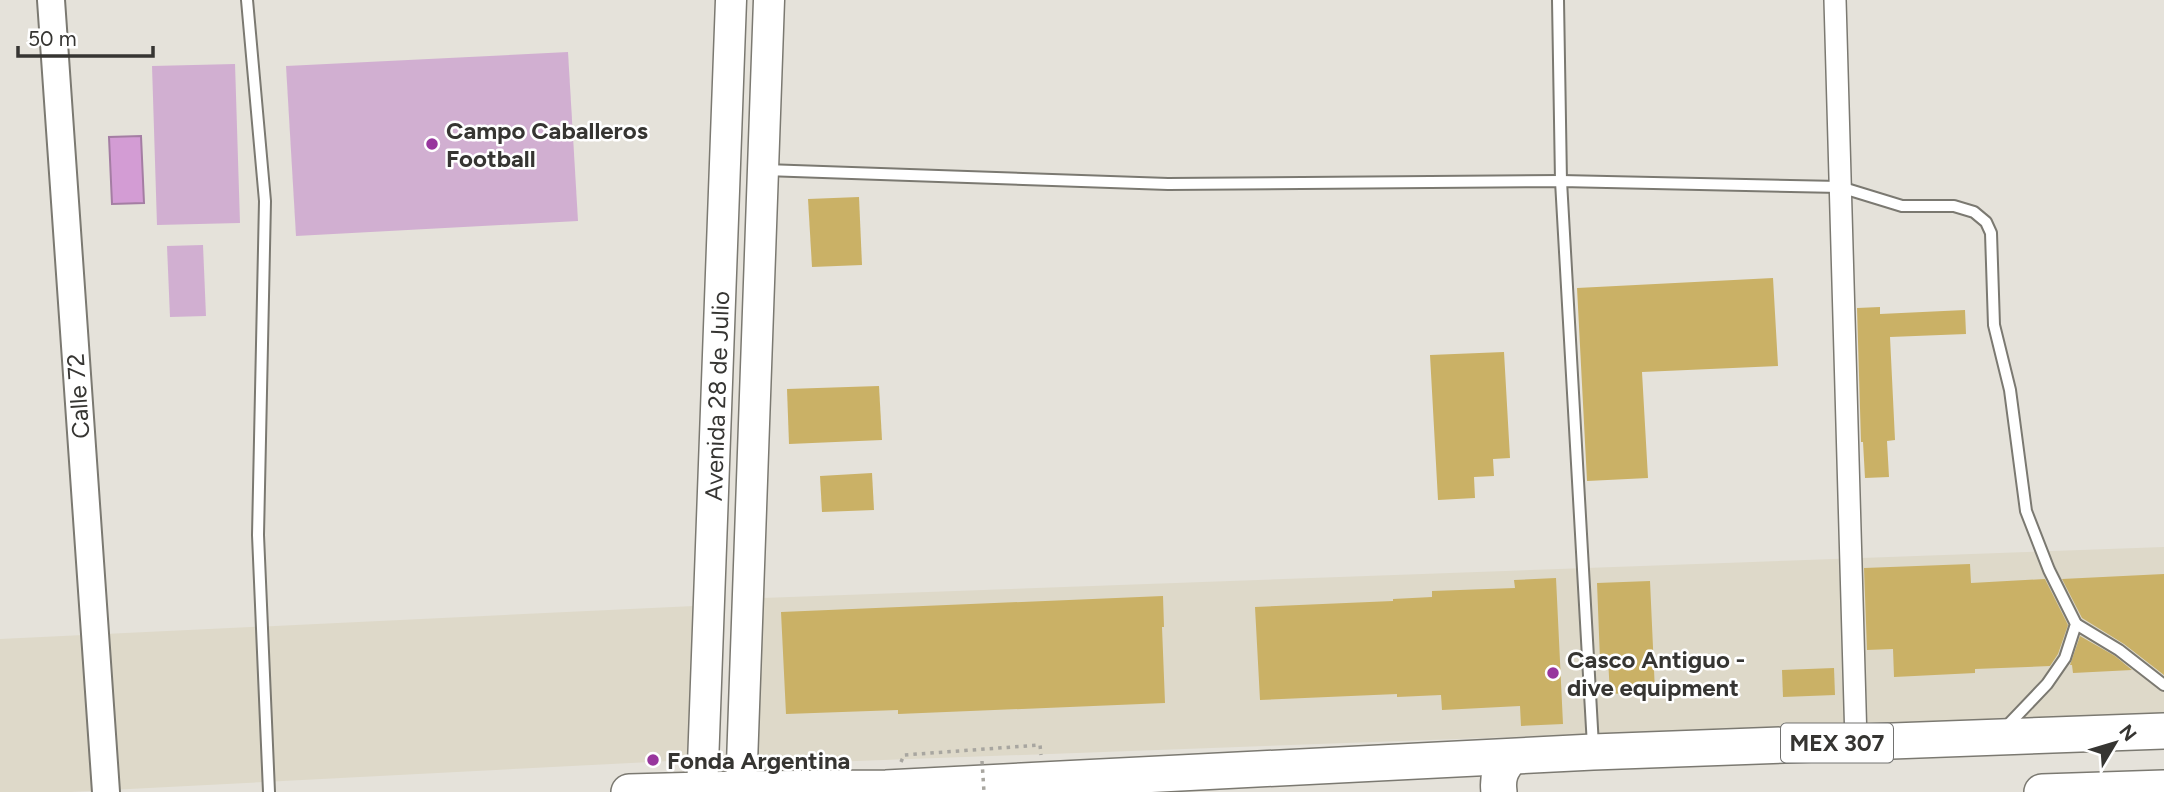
<svg xmlns="http://www.w3.org/2000/svg" width="2164" height="792" viewBox="0 0 2164 792" font-family="Figtree,sans-serif">
	<rect width="100%" height="100%" fill="#e5e2da"/>
	<g fill="#ded9c9">
		<path d="M2164 547V713L749 765 762 598Z"/>
		<path d="M694 606 689 760 71 792H0V639Z"/>
	</g>
	<g fill="#d1afd1">
		<path d="M568 52 578 221 296 236 286 66Z"/>
		<path d="M235 64 240 223 157 225 152 66Z"/>
		<path d="M203 245 206 316 170 317 167 246Z"/>
	</g>
	<path fill="#d39cd4" stroke="#a47da3" stroke-width="2" d="M141 136 144 203 112 204 109 137Z"/>
	<g fill="#cab166">
		<path d="M859 197 862 265 812 267 808 199Z"/>
		<path d="M1773 278 1778 366 1642 372 1648 478 1587 481 1577 288Z"/>
		<path d="M1880 307V314L1965 310 1966 334 1890 337 1895 440 1887 441 1889 477 1865 478 1863 442H1861L1857 308Z"/>
		<path d="M1504 352 1510 458 1493 459 1494 476 1474 477 1475 498 1438 500 1430 355Z"/>
		<path d="M879 386 882 440 789 444 787 389Z"/>
		<path d="M872 473 874 510 822 512 820 476Z"/>
		<path d="M1970 564 1971 583 2045 579 2068 625 2058 654 2050 666 1975 669V673L1894 677 1893 649 1867 650 1864 568Z"/>
		<path d="M2164 574V675L2124 644 2082 618 2062 579Z"/>
		<path d="M1556 578 1563 724 1521 726 1520 706 1442 710 1441 695 1397 697V694L1260 700 1255 607 1393 601V599L1432 597V591L1515 588 1514 580Z"/>
		<path d="M1650 581 1655 692 1610 694 1608 659 1600 660 1597 583Z"/>
		<path d="M1163 596 1164 627H1162L1165 703 898 714V710L786 714 781 612Z"/>
		<path d="M2080 636 2115 656 2132 670 2073 673 2072 665H2070Z"/>
		<path d="M1834 668 1835 695 1783 697 1782 670Z"/>
	</g>
	<g fill="none" stroke-linecap="round" stroke-linejoin="round">
		<defs>
			<g id="service">
				<path d="M247 0 265 201 258 535 269 792"/>
				<path d="M1558 0 1561 181 1593 746"/>
				<path d="M765 170 1168 184 1561 181 1840 187 1902 206H1954L1974 212 1986 222 1991 233 1994 325 2010 390 2026 511 2049 570 2076 624 2065 658 2047 684 2006 727"/>
				<path d="M2076 624 2119 650 2164 685"/>
			</g>
			<path id="minor" d="M1835 0 1856 742"/>
			<path id="tertiary" d="M51 0 106 792"/>
			<g id="secondary">
				<path d="M702 792 731 0"/>
				<path d="M741 792 769 0"/>
			</g>
			<g id="trunk">
				<path d="M629 792 741 789 886 788 1593 752 2164 731"/>
				<path d="M1499 792C1497 777 1501 768 1511 757"/>
				<path d="M2042 792 2164 788"/>
			</g>
		</defs>
		<use href="#service" stroke="#7b7971" stroke-width="14"/>
		<use href="#minor" stroke="#7b7971" stroke-width="24"/>
		<use href="#tertiary" stroke="#7b7971" stroke-width="30"/>
		<use href="#secondary" stroke="#7b7971" stroke-width="33"/>
		<use href="#trunk" stroke="#7b7971" stroke-width="38"/>
		<path stroke="#a8a6a0" stroke-width="3.5" stroke-dasharray="3.5 5" stroke-linecap="butt" d="M901 762 904 755 1040 745 1041 755"/>
		<use href="#service" stroke="#fff" stroke-width="10"/>
		<use href="#minor" stroke="#fff" stroke-width="21"/>
		<use href="#tertiary" stroke="#fff" stroke-width="26"/>
		<use href="#secondary" stroke="#fff" stroke-width="30"/>
		<use href="#trunk" stroke="#fff" stroke-width="35"/>
		<path stroke="#a8a6a0" stroke-width="3.5" stroke-dasharray="3.5 5" stroke-linecap="butt" d="M982 761 984 792"/>
	</g>
	<g fill="#98369d" stroke="#fff" stroke-width="2.5">
		<circle cx="432" cy="144" r="7"/>
		<circle cx="1553" cy="673" r="7"/>
		<circle cx="653" cy="760" r="7"/>
	</g>
	<g text-anchor="middle" dominant-baseline="central" stroke-width="5" stroke-linejoin="round" paint-order="stroke">
		<rect fill="#fff" stroke="#727270" stroke-width="2" x="1781" y="723.5" width="112" height="39" rx="5"/>
		<g font-size="23" font-weight="bold" fill="#363532">
			<text x="1837" y="743">MEX 307</text>
		</g>
		<g font-size="24" font-weight="bold" fill="#363532" stroke="#fff" text-anchor="start">
			<text x="446" y="130">Campo Caballeros<tspan x="446" dy="28">Football</tspan></text>
			<text x="1567" y="659">Casco Antiguo -<tspan x="1567" dy="28">dive equipment</tspan></text>
			<text x="667" y="760">Fonda Argentina</text>
		</g>
		<g font-size="24" fill="#363532" stroke="#fff">
			<text transform="translate(78 396) rotate(-94)">Calle 72</text>
			<text transform="translate(717 396) rotate(-88)">Avenida 28 de Julio</text>
		</g>
	</g>
	<g transform="translate(2115 743) rotate(52)" stroke="#ffffff" stroke-width="5" paint-order="stroke">
	<path d="M0-5L12 26L0 18L-12 26Z" fill="#363532"/>
	<text y="-10" font-size="19" font-weight="bold" text-anchor="middle" fill="#363532">N</text>
	</g>
	<path d="M18 46v10h135v-10" fill="none" stroke="#363532" stroke-width="3.5"/>
	<text x="28" y="46" font-size="21" fill="#363532" stroke="#ffffff" stroke-width="5" paint-order="stroke">50 m</text>
</svg>
